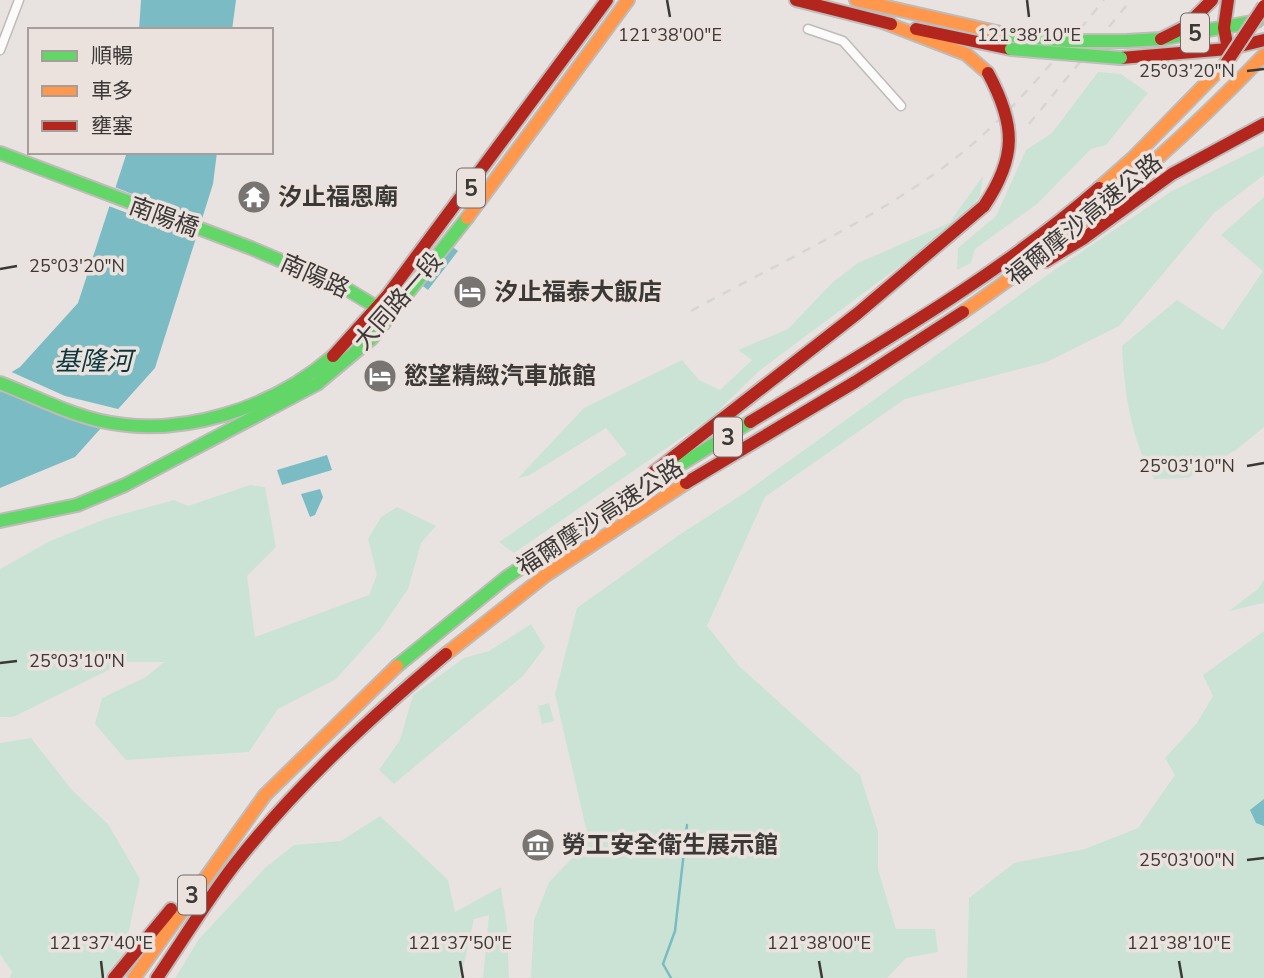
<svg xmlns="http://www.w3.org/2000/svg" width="1264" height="978" viewBox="0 0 1264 978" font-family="'Nunito Sans','Noto Sans TC',sans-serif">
	<rect width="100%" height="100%" fill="#e8e3e1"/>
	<g fill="#cbe3d4">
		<path d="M1098 72 1121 74 1148 93 1106 145 1091 149 1037 204 975 249 971 263 957 270 958 248 996 216 1026 150 1052 133Z"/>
		<path d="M1264 146V175L1214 213 1119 326 1047 362 905 399 765 497 707 626 739 666 860 775 878 831V869L896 929H935L938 952 906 958 887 978H531L534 920 549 882 589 841 555 694 577 608 679 535 743 494 1053 271 1172 191Z"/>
		<path d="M983 176 980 196 960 221 759 371 713 416 514 553 499 542 627 454 606 428 528 476 518 478 584 408 682 360 699 380 720 390 752 360 738 350 788 329 833 282 858 263 949 223Z"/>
		<path d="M1264 197V427L1236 450 1188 478 1154 479C1131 440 1124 391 1122 346L1177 300 1223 330 1263 271 1221 235Z"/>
		<path d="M250 485 265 487 276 547 247 576 255 637 369 595 377 575 368 539 381 517 397 507 436 526 421 543 408 589 380 630 336 679 278 709 249 752 126 760 95 724 102 698 146 677 164 662H125L13 717H0V569L50 541 105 519 174 500 188 506Z"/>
		<path d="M1264 580V603L1229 611 1258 589Z"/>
		<path d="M531 624 545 647 523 676 394 784 379 770 400 740 413 695 464 658 489 651Z"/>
		<path d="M1264 631V978H967L969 898 1014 863 1085 849 1138 828 1175 775 1165 758 1197 723 1213 696 1203 675Z"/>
		<path d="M549 703 554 721 542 724 538 706Z"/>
		<path d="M31 738 72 790 108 824 140 879 124 953 103 978H10L12 972 0 954V743Z"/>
		<path d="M380 816 448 880 455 912 501 887 507 928 509 978H483L489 915 474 919 463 969 459 978H175L199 939 265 868 294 845 341 841Z"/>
	</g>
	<g fill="#7bbbc3">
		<path d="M141 0H236L232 30H139Z"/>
		<path d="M127 152H217L213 184 155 368 75 457 0 488V379L20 367 78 303Z"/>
		<path d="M450 245 458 251 428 290 419 283Z"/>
		<path d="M327 455 332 470 282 485 277 470Z"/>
		<path d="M320 489 323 497 315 515 310 517 301 494Z"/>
		<path d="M1264 799V826L1256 823 1250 810Z"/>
	</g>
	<g fill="#e8e3e1">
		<path d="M112 186 205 223 199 240 106 205Z"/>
		<path d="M7 370 65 396 122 410 108 425 0 388V375Z"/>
	</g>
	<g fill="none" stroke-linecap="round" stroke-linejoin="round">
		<path stroke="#7bbbc3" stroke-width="2.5" d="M671 978 663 964 675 931 687 825"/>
		<defs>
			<g id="street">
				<path d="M808 29 843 41 901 106"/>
				<path d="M0 50 19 0"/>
			</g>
			<g id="fast">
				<path d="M1126 41 1161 39 1257 21"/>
				<path d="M0 153 251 248 345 288 378 308"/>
				<path d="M0 383C34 396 66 413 101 421 181 439 273 408 333 356"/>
				<path d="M0 521 77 505 125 485 317 384 372 338 467 218"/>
				<path d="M397 666 507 577 611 507 750 422"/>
			</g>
			<g id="slow">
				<path d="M856 0 1009 35"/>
				<path d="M883 22 966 54 988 73"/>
				<path d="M1099 188 1133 158 1227 62"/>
				<path d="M467 218 628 0"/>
				<path d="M963 312C1073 236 1172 151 1264 55"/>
				<path d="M446 654 546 575 686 483"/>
				<path d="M134 978 265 795 397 666"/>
			</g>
			<g id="jam">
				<path d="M796 0 891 24"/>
				<path d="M1228 0 1224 28 1228 49"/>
				<path d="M916 29 1011 49"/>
				<path d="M1161 39 1185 27 1212 0"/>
				<path d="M1121 58 1228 49 1264 40"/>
				<path d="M1046 261 1084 238 1172 174 1264 124"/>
				<path d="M333 356 387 296 607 0"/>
				<path d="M750 422C870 349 993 280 1099 188"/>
				<path d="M654 472 858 313 984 206"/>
				<path d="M686 483 855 382 963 312"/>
				<path d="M114 978 171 909"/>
				<path d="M157 978C183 940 207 900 235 864 296 786 371 717 446 654"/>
			</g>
		</defs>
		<use href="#street" stroke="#bebbb9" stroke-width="11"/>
		<use href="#fast" stroke="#bebbb9" stroke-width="16"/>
		<use href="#slow" stroke="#bebbb9" stroke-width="16"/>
		<use href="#jam" stroke="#bebbb9" stroke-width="16"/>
		<use href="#street" stroke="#fcfbfa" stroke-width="8"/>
		<use href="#fast" stroke="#63d668" stroke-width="12"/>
		<use href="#slow" stroke="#ff974d" stroke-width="12"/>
		<use href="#jam" stroke="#b3261e" stroke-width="12"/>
		<g stroke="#d7d5d4" stroke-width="2.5" stroke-dasharray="9 9" stroke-linecap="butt">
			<path d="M1029 124 1131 0"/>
			<path d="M691 311C773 266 861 226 937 172 1003 125 1053 62 1104 0"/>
		</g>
		<defs>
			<g id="fast-bridge">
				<path d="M1009 35 1067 41H1126"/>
				<path d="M1011 49 1121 58"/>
			</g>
			<g id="jam-bridge">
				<path d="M1227 62 1264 6"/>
				<path d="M984 206C1017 157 1016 125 988 73"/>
			</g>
		</defs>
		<use href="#fast-bridge" stroke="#c1bebd" stroke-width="16" stroke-linecap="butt"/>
		<use href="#jam-bridge" stroke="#c1bebd" stroke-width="16" stroke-linecap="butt"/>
		<use href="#fast-bridge" stroke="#63d668" stroke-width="12"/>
		<use href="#jam-bridge" stroke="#b3261e" stroke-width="12"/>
	</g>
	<path fill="none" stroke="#3b3836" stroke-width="2.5" d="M667 0 670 17M1027 0 1029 17M1247 71 1264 69M0 269 17 266M1247 466 1264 463M0 663 17 661M1247 860 1264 858M101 961 103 978M460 961 463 978M819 961 822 978M1179 961 1182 978"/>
	<defs>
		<symbol id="temple-disc" viewBox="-11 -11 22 22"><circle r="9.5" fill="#787472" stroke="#ebe2de"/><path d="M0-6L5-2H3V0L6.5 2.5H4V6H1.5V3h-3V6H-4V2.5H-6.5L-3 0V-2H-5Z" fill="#fff"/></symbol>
		<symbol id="hotel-disc" viewBox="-11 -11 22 22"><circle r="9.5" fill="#787472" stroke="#ebe2de"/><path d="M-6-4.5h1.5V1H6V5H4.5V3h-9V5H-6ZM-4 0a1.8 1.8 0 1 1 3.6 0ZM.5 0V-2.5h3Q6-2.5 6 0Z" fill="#fff"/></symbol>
		<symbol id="museum-disc" viewBox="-11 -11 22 22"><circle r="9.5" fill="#787472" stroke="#ebe2de"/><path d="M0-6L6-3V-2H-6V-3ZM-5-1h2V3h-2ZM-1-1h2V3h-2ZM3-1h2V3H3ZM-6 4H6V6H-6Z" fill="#fff"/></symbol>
	</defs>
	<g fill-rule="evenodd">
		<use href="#temple-disc" x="235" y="178" width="38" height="38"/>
		<use href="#hotel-disc" x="451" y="273" width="38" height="38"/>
		<use href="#hotel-disc" x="361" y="357" width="38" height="38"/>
		<use href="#museum-disc" x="519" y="826" width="38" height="38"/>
	</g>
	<g text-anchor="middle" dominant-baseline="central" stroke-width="7" stroke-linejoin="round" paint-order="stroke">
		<g fill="#ebe2de" stroke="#706b68" stroke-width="2">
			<rect x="1181" y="13.5" width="28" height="39" rx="5"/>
			<rect x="457" y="168.5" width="28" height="39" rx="5"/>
			<rect x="714" y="417.5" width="28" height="39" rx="5"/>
			<rect x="178" y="875.5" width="28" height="39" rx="5"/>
		</g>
		<g font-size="23" font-weight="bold" fill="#3b3836">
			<text x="1195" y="33">5</text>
			<text x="471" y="188">5</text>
			<text x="728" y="437">3</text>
			<text x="192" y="895">3</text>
		</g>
		<g font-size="24" font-weight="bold" fill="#3b3836" stroke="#ebe2de" text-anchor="start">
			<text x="278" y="197">汐止福恩廟</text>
			<text x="494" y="292">汐止福泰大飯店</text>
			<text x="404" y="376">慾望精緻汽車旅館</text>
			<text x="562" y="845">勞工安全衛生展示館</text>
		</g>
		<g font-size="24" fill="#3b3836" stroke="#ebe2de">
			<text transform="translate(164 217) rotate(20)">南陽橋</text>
			<text transform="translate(1084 219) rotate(-39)">福爾摩沙高速公路</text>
			<text transform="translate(315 276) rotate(24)">南陽路</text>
			<text transform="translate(398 301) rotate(-49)">大同路一段</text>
			<text transform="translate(600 517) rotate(-33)">福爾摩沙高速公路</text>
		</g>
		<g font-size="26" font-style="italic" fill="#09373d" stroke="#ebe2de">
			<text x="93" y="361">基隆河</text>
		</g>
	</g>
	<g font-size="18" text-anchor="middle" fill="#3b3836" stroke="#ebe2de" stroke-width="7" stroke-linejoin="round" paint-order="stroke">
		<text x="670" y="41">121°38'00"E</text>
		<text x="1029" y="41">121°38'10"E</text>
		<text x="1187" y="77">25°03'20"N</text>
		<text x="77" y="272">25°03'20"N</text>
		<text x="1187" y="472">25°03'10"N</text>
		<text x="77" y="667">25°03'10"N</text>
		<text x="1187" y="866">25°03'00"N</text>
		<text x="101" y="949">121°37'40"E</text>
		<text x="460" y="949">121°37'50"E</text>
		<text x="819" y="949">121°38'00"E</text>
		<text x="1179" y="949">121°38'10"E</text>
	</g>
	<rect x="28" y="28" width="245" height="126" fill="#ebe2de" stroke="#a59e9b" stroke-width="2"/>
	<rect x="42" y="51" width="35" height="10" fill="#63d668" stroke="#a59e9b" stroke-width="2"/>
	<text x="91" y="63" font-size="21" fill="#3b3836">順暢</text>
	<rect x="42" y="86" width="35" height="10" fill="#ff974d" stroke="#a59e9b" stroke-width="2"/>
	<text x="91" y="98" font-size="21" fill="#3b3836">車多</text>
	<rect x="42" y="121" width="35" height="10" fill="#b3261e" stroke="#a59e9b" stroke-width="2"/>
	<text x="91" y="133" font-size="21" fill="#3b3836">壅塞</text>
</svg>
